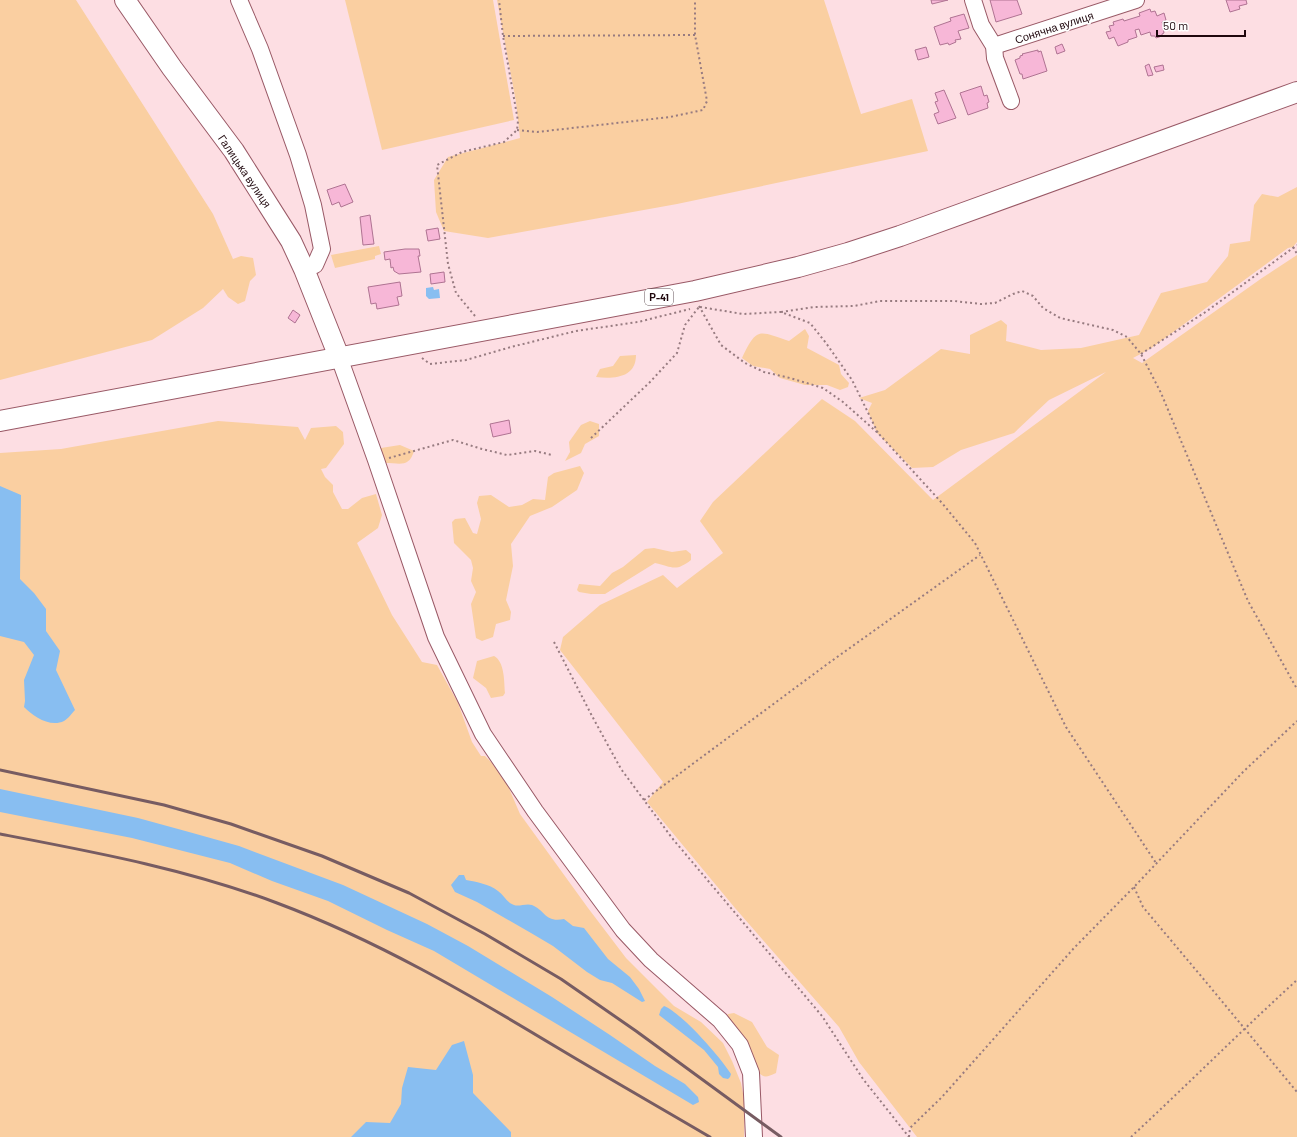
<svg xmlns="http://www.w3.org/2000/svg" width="1297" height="1137" viewBox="0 0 1297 1137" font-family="Barlow,sans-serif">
	<rect width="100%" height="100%" fill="#fddee3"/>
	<g fill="#facfa1">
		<path d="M0 0H76L213 214 233 259 241 256 253 258 256 275 250 281 245 301 238 304 228 297 223 289 203 308 152 340 0 380Z"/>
		<path d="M345 0H493L514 120 382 150Z"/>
		<path d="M497 0H824L861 114 912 99 928 151 677 204 488 238 444 231 436 212 434 180 448 157 520 138 516 102Z"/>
		<path d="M1297 187V242L1293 247 1288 248 1150 349 1133 358 1142 363 1262 278 1297 255V1137H917L859 1062 839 1027 735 908 647 802 663 782 560 650 563 637 600 605 663 575 677 588 723 553 700 521 713 502 822 399 855 421 933 500 1106 372 1049 400 1014 433 961 450 933 467 912 468 877 433 868 411 872 403 859 398 885 390 941 349 970 354V335L1001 320 1007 325 1006 341 1041 350 1081 348 1139 335 1161 293 1207 282 1228 256 1230 244 1250 241 1254 205 1262 194 1278 197Z"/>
		<path d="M379 246 381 254 375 256V259L335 268 331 255Z"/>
		<path d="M805 329 809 336 807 348 839 365 841 374 849 383 848 387 840 390 827 385H805L780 378 770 369 753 366 742 358C757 326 759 331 789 341Z"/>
		<path d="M636 355C636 378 614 379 596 377L600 369 613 366 620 356Z"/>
		<path d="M218 421 298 427 305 440 311 428 336 426 343 432 344 444 326 468 321 469 325 477 333 485V492L342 509H348L362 498 376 494 382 515 378 528 357 543 392 615 422 662 437 665 458 703 472 742 481 756H485L491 762 508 786 520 814 588 908 626 958 674 1006 701 1022 723 1043 732 1061 741 1083 745 1104 744 1137H0V453L61 449Z"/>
		<path d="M590 421 599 424V436L585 444 581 453 565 461 570 452 569 442 581 425Z"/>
		<path d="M400 445 414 451C409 468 400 463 385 463L379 453 381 448Z"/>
		<path d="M580 466 584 473 577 490 552 507 530 516 511 544 513 566 506 600 511 612 510 620 496 624 493 637 482 641 476 638 471 604 476 592 471 581 473 568 471 560 454 543 452 522 455 519 465 518 473 533 477 534 481 519 477 503 479 496 491 495 509 507 522 505 533 499 545 500 548 477 554 473Z"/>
		<path d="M654 548 672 552 686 550 691 554V560C676 572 672 567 655 563L605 594H591L579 592 577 590 579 584 600 586 612 573 623 567 645 549Z"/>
		<path d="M494 656C505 662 504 682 505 693L503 696 491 698 486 688 473 678 477 661Z"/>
		<path d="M734 1013 752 1022 767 1047 779 1055 776 1073C765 1078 764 1078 756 1070L726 1016 728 1014Z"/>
	</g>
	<g fill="#88bef1">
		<path d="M433 287 434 290 439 289 440 298 429 299 426 296V288Z"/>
		<path d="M0 486 21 495 20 579 34 593 46 609V631L60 651 56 670 75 710C72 713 68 719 64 721 50 728 33 716 24 707L25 701 24 680 34 655 24 642 0 636Z"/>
		<path d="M0 789 138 818 189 832 239 846 343 885 427 924 468 946 552 997 610 1035 655 1066 685 1084 698 1097 699 1102 693 1105 434 951 387 930 328 901 272 881 230 863 132 838 0 812Z"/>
		<path d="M459 875H464L466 880C477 882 489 884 498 891 504 895 507 903 514 905 519 907 526 903 532 905 545 910 545 923 564 919L573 926 584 928 608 959 630 977 639 989 645 1001 642 1002 612 983 600 980 587 972 553 946 531 933 477 902 455 892 451 885Z"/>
		<path d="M664 1006C682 1013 721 1058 731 1074L730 1077 728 1079 723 1078 719 1074 718 1067 704 1050 659 1015 661 1009Z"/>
		<path d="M464 1041 473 1075V1093L511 1132V1137H351L366 1122 390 1123 401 1104 402 1088 408 1067 436 1070 452 1045Z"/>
	</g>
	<g fill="#f7b7d7" stroke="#af7392">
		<path d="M931 0H948L932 4Z"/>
		<path d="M990 0H1017L1022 14 996 22Z"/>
		<path d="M1226 0H1246L1247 4 1239 6 1240 9 1230 12Z"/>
		<path d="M1150 9 1151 12 1155 11 1157 16 1164 13 1166 20 1162 22 1164 28H1163L1164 33 1162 34V36L1156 38 1155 36H1151L1150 32 1141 35 1139 29 1135 30 1137 37 1128 40V42L1118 46 1114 37 1109 39 1106 32 1111 31 1109 26 1114 25 1113 22 1123 19 1124 21 1140 16 1139 13Z"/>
		<path d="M964 14 969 28 958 31 961 39 955 40 956 42 949 45 948 43 940 45 934 27 951 21 950 18Z"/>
		<path d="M1062 44 1065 51 1057 54 1055 47Z"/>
		<path d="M926 47 929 57 918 60 915 50Z"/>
		<path d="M1038 50V52L1041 51 1047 71 1023 79 1022 74H1020L1015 60 1020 58V56L1023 55 1022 54Z"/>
		<path d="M1149 64 1153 75 1148 76 1145 66Z"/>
		<path d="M1163 65 1164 70 1156 72 1154 67Z"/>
		<path d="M981 86 984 96 987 95 989 102 987 103 988 108 968 115 960 93Z"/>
		<path d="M944 90 956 118 938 124 934 114 939 112 935 102 938 101 935 93Z"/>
		<path d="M345 184 353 202 341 207 339 202 332 205 327 190Z"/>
		<path d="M370 215 374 244 363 245 360 217Z"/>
		<path d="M438 228 440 239 428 241 426 230Z"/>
		<path d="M405 249H419L420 256H418L421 272 399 274 394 271 393 267 391 268 390 259 385 260 384 252Z"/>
		<path d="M444 272 445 282 431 284 430 274Z"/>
		<path d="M400 282 402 296 397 297 399 305 377 309 376 303 371 304 368 287Z"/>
		<path d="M293 310 300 315 295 323 288 318Z"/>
		<path d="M509 420 511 433 493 437 490 424Z"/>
	</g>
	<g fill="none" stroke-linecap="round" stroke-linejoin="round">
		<defs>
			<g id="minor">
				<path d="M239 0 260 49 298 155 313 205 322 249 315 265 304 269"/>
				<path d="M973 0 981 25 994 46 995 58 1011 101"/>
				<path d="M994 46 1136 0"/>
				<path d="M339 357 376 460 436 637 483 734 535 811 623 930 651 960 720 1020 740 1045 751 1073 754 1137"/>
			</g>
			<g id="major">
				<path d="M125 0 172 68 234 151 291 241 304 269 339 357"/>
				<path d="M0 421 695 291 798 267 848 253 900 236 1297 92"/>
			</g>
		</defs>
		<use href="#minor" stroke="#995966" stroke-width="18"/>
		<use href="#major" stroke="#995966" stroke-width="22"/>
		<g stroke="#977b80" stroke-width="2" stroke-dasharray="2 3" stroke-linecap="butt">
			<path d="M503 36 695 35"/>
			<path d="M517 130 537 132 670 117 703 110 707 101 695 35V0"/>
			<path d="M1293 247 1297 254"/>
			<path d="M699 306 721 345 745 363 764 372 790 378 823 388 843 402 879 434 942 503 975 543 1066 727 1156 863"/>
			<path d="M700 307 743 314 781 312 810 323 826 343 852 380 878 433"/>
			<path d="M781 312 814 307 854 306 880 301H954L981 304 995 303 1013 294 1022 291 1033 296 1043 308 1060 318 1113 330 1127 337 1141 354 1161 393 1248 601 1297 689"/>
			<path d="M475 316 456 293 448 264 437 165 462 152 504 142 517 130 518 121 503 36 499 0"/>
			<path d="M1141 354 1207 311 1297 245"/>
			<path d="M422 358 430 364 466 360 511 347 576 331 638 322 690 309"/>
			<path d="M591 438 650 382 677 353 685 325 699 307"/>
			<path d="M389 458 453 440 482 449 507 455 535 451 552 455"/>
			<path d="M554 642 592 716 621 769 672 838 822 1016 863 1079 909 1137"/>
			<path d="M644 800 826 665 980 555"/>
			<path d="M1134 887 1143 907 1206 982 1297 1092"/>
			<path d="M909 1137 910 1128 942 1097 1074 948 1134 887 1243 772 1297 721"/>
			<path d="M1131 1137C1187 1085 1241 1031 1297 980"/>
		</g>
		<use href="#minor" stroke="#fff" stroke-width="16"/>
		<use href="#major" stroke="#fff" stroke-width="20"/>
		<g stroke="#775c62" stroke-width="3">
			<path d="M0 770 164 805 231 824 322 856 409 893 485 934 561 979 636 1031 781 1137"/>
			<path d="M0 834C94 852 187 869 277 903 376 940 467 993 558 1048 608 1078 659 1107 710 1137"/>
		</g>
	</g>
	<g text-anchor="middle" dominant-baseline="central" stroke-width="3.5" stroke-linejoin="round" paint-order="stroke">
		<rect fill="#fff" stroke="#625156" stroke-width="1" x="645" y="289" width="28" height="16" rx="3"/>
		<g font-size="10" font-weight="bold" fill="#1f070d">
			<text x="659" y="297">Р-41</text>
		</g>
		<g font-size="11" fill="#1f070d" stroke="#fff">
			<text transform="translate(1054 27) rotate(-18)">Сонячна вулиця</text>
			<text transform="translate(245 171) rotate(56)">Галицька вулиця</text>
		</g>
	</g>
	<path d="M1157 30v6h88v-6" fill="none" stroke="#1f070d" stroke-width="2"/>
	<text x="1163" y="30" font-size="12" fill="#1f070d" stroke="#ffffff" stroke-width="3" paint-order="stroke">50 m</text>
</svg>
